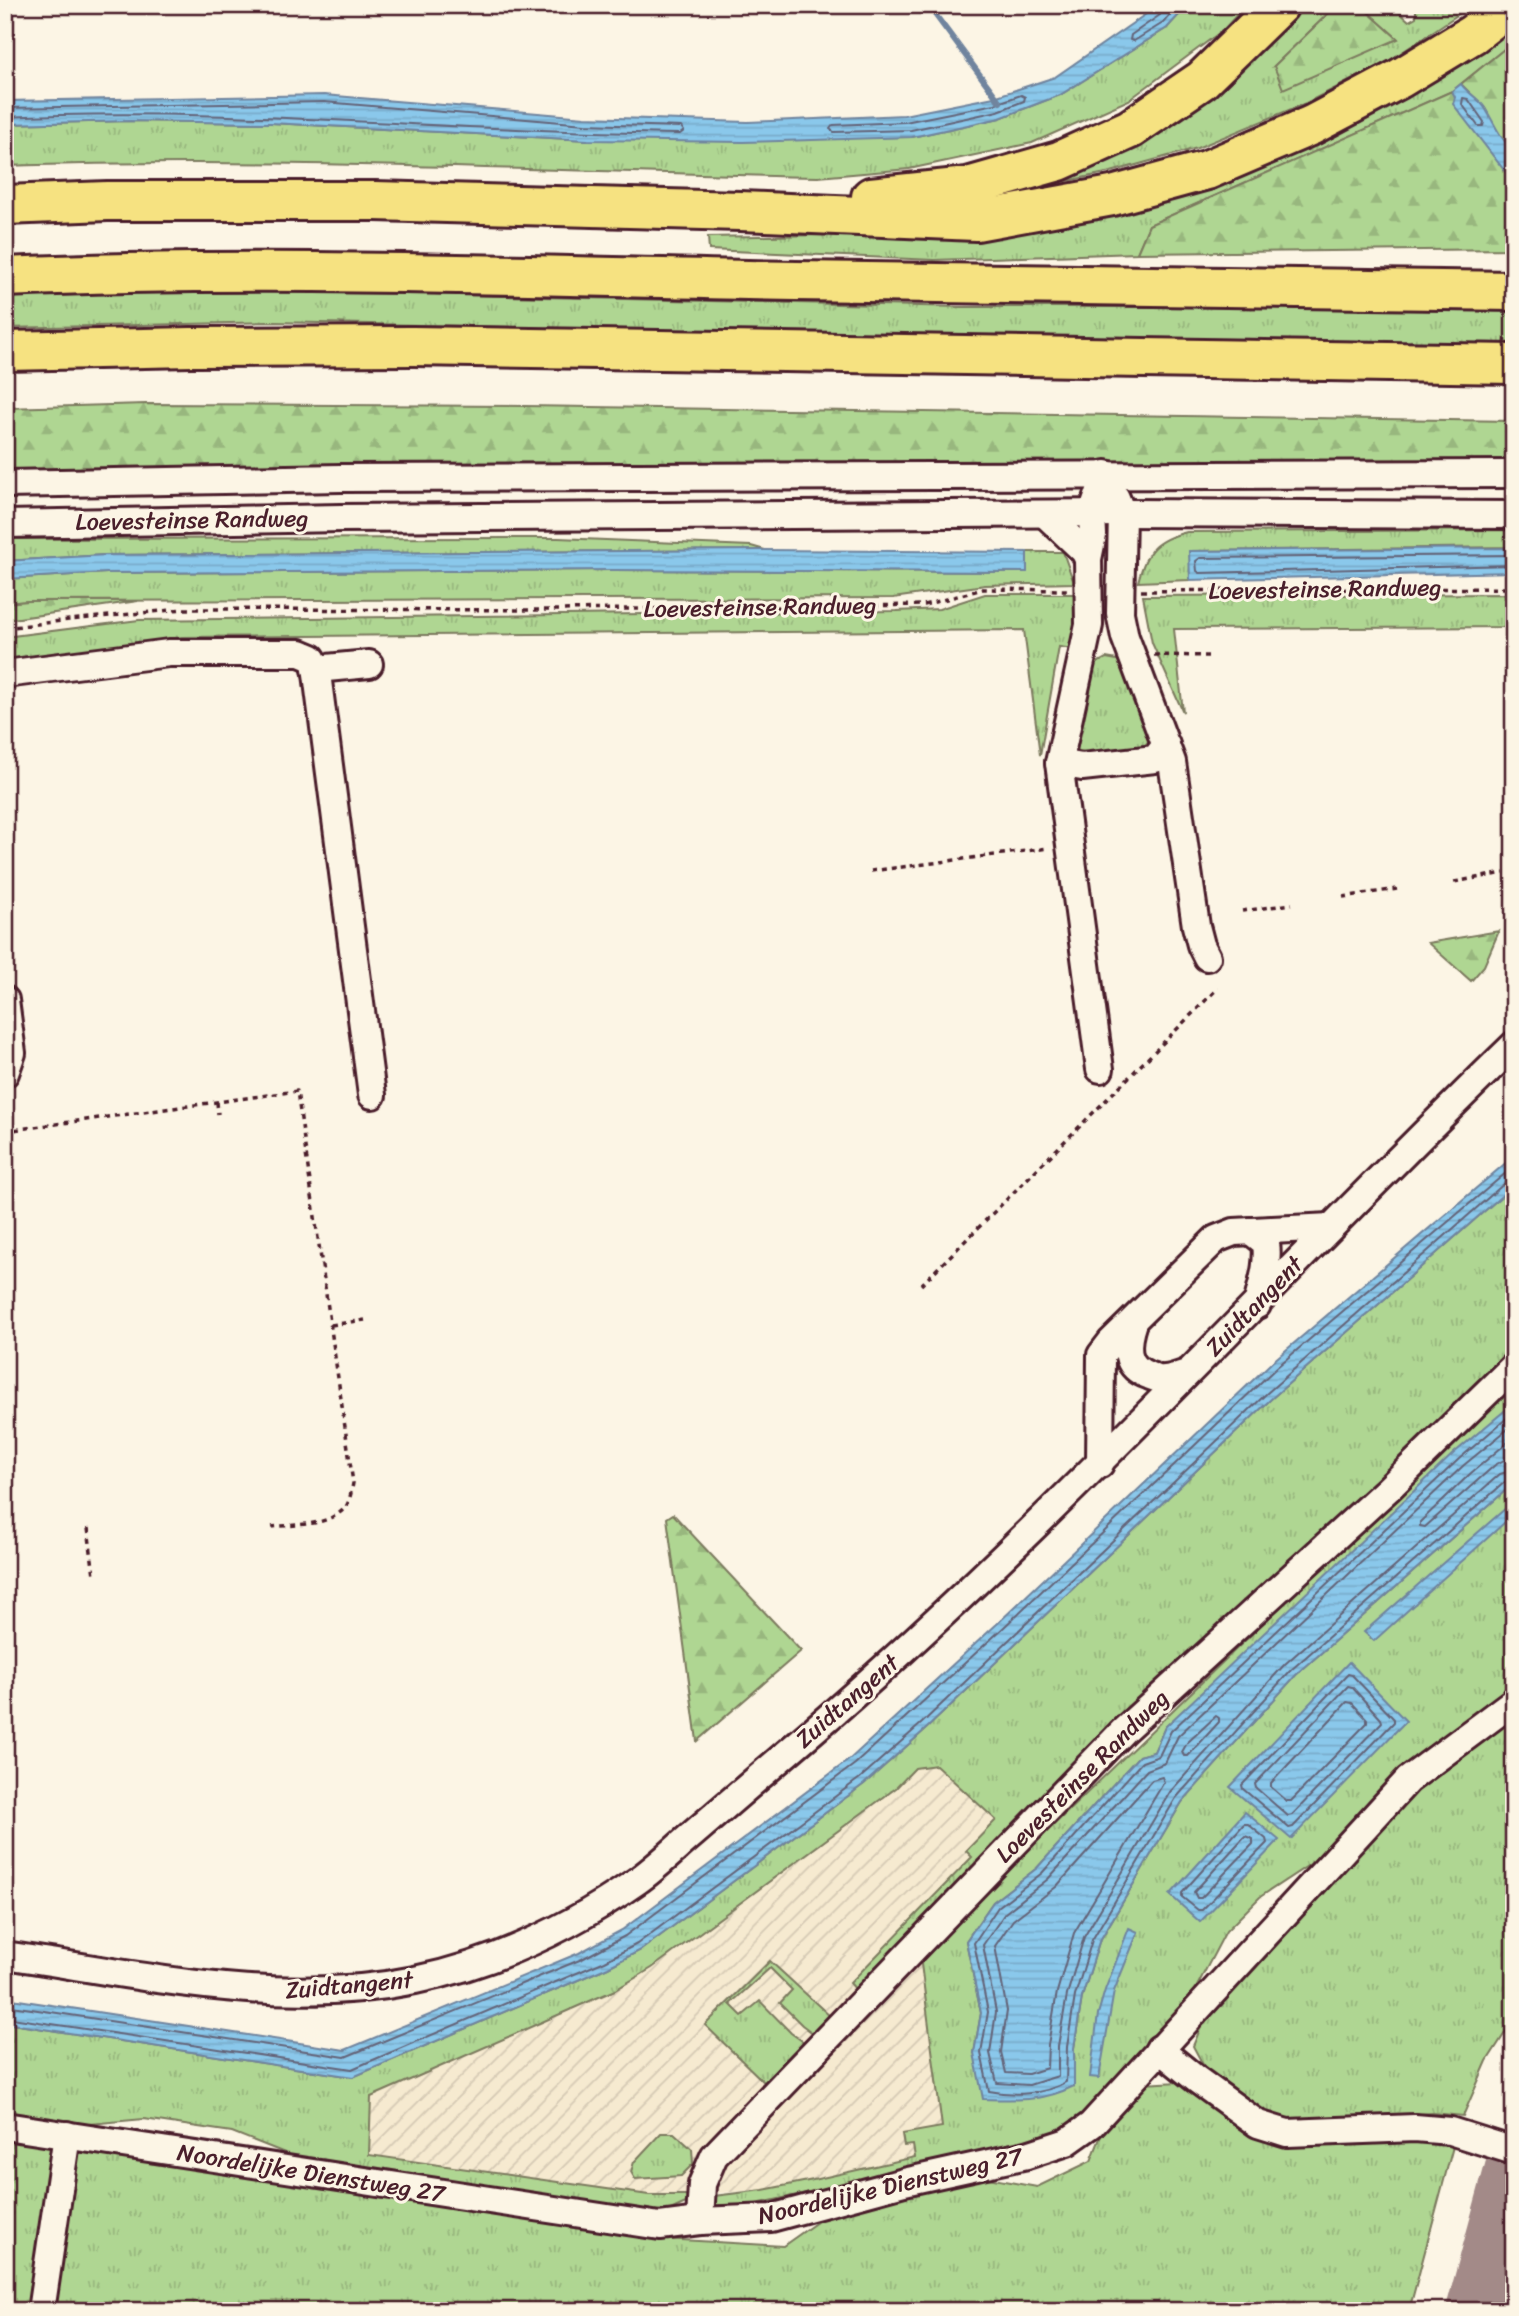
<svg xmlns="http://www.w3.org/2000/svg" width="1519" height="2316" viewBox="0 0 1519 2316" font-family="Sriracha,sans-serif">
	<defs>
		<pattern id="industrial-furrows" width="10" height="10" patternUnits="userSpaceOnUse" patternTransform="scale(1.75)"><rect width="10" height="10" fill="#f6ead0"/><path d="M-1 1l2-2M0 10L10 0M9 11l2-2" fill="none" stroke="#d4c8b3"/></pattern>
		<pattern id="grass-tufts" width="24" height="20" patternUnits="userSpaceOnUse" patternTransform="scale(1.75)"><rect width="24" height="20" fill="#afd692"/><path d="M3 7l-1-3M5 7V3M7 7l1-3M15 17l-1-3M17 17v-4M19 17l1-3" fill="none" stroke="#98b77e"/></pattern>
		<pattern id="forest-firs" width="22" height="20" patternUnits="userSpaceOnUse" patternTransform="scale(1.75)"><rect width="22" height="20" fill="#afd692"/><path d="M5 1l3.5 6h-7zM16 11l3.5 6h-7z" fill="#98b77e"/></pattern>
		<pattern id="water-rules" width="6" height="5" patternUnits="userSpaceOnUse" patternTransform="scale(1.75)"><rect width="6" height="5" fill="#8ac8eb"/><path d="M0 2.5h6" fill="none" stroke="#79abca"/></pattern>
	</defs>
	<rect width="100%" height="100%" fill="#fcf5e5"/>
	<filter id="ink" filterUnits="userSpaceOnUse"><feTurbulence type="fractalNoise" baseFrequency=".0143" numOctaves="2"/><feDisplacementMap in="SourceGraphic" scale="14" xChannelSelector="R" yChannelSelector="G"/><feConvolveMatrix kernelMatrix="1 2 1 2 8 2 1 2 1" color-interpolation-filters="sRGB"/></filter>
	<g filter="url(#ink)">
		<path fill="url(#industrial-furrows)" fill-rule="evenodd" d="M936 1765 996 1819 966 1851 972 1857 919 1913 946 1929 921 1963 942 2127 913 2145 915 2157 763 2190 687 2195H649L369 2155 371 2097 615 1990 652 1968 896 1789 915 1768ZM770 1961 831 2017 792 1990 770 1968 730 2004 742 2017 760 2001 791 2033 805 2043 765 2082 706 2025Z"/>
		<g fill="url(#grass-tufts)" stroke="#7c7a5e" stroke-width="2">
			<path d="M1188 5H1246L1223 30 1129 100 1032 143 909 169 818 177C547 171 276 157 5 166V124L130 121 271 123 588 140 912 137 1000 118 1060 95 1167 28Z"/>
			<path d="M1301 5H1337L1274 66 1397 38 1360 5H1391L1409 21 1416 17V5H1472L1389 61 1306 103 1197 148 1111 172 1013 192 1215 87 1289 23Z"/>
			<path d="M1514 12V41L1452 91 1149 225 1137 253 934 260 709 250 708 237 934 233 1113 209Z"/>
			<path d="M165 284 461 295 962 307H1514V344L1199 341 271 322 5 328V290Z"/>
			<path d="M1514 530V547L1190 551V580L1138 582C1146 550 1155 540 1187 532Z"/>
			<path d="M558 538 751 546 765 550 105 555 5 561V539Z"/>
			<path d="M1027 552H1063L1074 583 985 585 893 598 29 601 5 603V579L107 573 613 570 1026 572Z"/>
			<path d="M985 594H1078V621L1073 649 1059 647 1040 755 1024 630 182 637 5 661V637L139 620 897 611 939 609Z"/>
			<path d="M1514 594V627L1174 629 1183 712 1152 643 1143 596Z"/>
			<path d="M1106 658 1117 660 1122 664 1152 736 1143 748 1087 754 1078 751 1075 745 1092 668 1095 664Z"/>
			<path d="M1514 1185V1345L1504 1360 856 1990 850 1983 972 1857 966 1851 996 1820 936 1765 915 1768 896 1788 652 1968 615 1990 371 2097 369 2155 649 2195H687L689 2196 688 2202 666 2212 657 2213 300 2159 232 2132 144 2119 67 2126 5 2117V2023L353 2077 608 1967 641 1950 864 1784 927 1728 1271 1399Z"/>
			<path d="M1514 1381V1406L1165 1727 1154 1752 1139 1756 1037 1868 993 1902 966 1941 981 2013 974 2053 1074 2086V2048L1082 1997 1099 1942 1182 1802 1296 1675 1514 1483V1688L1324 1855 1260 1897 1226 1931 1194 1992 1085 2115 1069 2127 1048 2136 1013 2147 747 2206 716 2205 713 2203 714 2196 763 2190 813 2180 915 2157 913 2145 904 2146 902 2134 942 2127 921 1964 923 1957 946 1929Z"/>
			<path d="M1514 1713V2019L1487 2061 1463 2116 1433 2113 1291 2122 1267 2118 1208 2074 1193 2046 1206 2015 1393 1806Z"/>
			<path d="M770 1961 831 2017 814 2034 802 2025 780 2003 792 1990 770 1968 730 2004 742 2016 760 2001 791 2033 805 2043 765 2083 705 2025Z"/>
			<path d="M1179 2082 1261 2134 1455 2139 1409 2311H5V2137L646 2238 783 2246 834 2210 988 2178 1037 2187 1091 2161 1106 2123 1143 2084Z"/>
			<path d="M661 2133H674L692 2149 693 2164 681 2176 635 2179 631 2172 634 2162Z"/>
		</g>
		<g fill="url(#forest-firs)" stroke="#7c7a5e" stroke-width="2">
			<path d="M1337 5H1360L1398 39 1283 89 1274 66Z"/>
			<path d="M1514 41V152L1499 136 1485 108 1461 84Z"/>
			<path d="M1452 91 1514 183V249L1137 253 1149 225Z"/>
			<path d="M146 404 525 406 1514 421V464L5 472V408Z"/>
			<path d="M29 601H138L5 620V603Z"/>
			<path d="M1499 931 1484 966 1471 981 1428 943Z"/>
			<path d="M673 1514 801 1651 697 1741 667 1518Z"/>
		</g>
		<g fill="url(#water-rules)" stroke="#70849e" stroke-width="2">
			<path d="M1159 5H1188L1167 28 1060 95 1000 118 912 137 743 142 588 140 271 123 130 121 5 124V101L324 95 585 117 748 122 904 115 994 97 1055 77Z"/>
			<path d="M1461 84C1467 93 1478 97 1485 108 1496 126 1498 135 1514 152V183L1453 104 1455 97 1452 91Z"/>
			<path d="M1514 548V572L1190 580 1189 551Z"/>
			<path d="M765 550 1027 552V572L613 570 107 573 5 579V561L105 555Z"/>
			<path d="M1514 1156V1185L1271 1399 927 1728 864 1784 641 1950 608 1967 353 2077 5 2023V1998L345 2050 579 1953 622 1930 850 1759 998 1623 1272 1362Z"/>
			<path d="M1514 1403V1483L1296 1675 1182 1802 1099 1942 1082 1997 1074 2048V2086C1042 2102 1017 2100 983 2099L974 2053 981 2013 966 1941 993 1902 1037 1868 1139 1756 1154 1752 1165 1727 1454 1453Z"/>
			<path d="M1514 1501V1514L1374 1641 1364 1632Z"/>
			<path d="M1349 1662 1406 1721 1291 1839 1230 1787Z"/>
			<path d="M1245 1812 1279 1840 1200 1922 1170 1895Z"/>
			<path d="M1129 1928 1138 1932 1114 1991 1099 2078 1090 2077 1098 2014 1105 1990Z"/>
		</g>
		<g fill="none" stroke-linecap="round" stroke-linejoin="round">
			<g stroke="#646378" stroke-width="2">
				<path d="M1164 5 1160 15 1131 35 1130 40 1134 41 1163 23 1178 5"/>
				<path d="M1021 95 1025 97 1024 101 998 111 911 130 834 132 830 129 833 125 905 122 995 104Z"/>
				<path d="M1463 98 1468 99 1484 122 1483 126H1478L1462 104Z"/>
				<path d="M5 108 324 102 585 124 681 127 684 131 680 134C455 132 231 106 5 117"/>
				<path d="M1514 555 1200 558 1196 561 1197 571 1200 573 1514 565"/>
				<path d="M1514 1412 1459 1459 1171 1731 1159 1756 1142 1762 1042 1873 998 1907 974 1943 988 2012 981 2053 989 2091C1014 2096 1043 2095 1066 2082L1067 2047 1075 1996 1092 1940 1176 1798 1291 1670 1506 1481 1514 1479"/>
				<path d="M1514 1424 1464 1465 1178 1736 1165 1763 1147 1770 1048 1879 1005 1913 983 1945 996 2012 990 2053 997 2083 1029 2085 1058 2076V2046L1067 1995 1084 1937 1170 1792 1285 1664 1500 1474 1514 1470"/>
				<path d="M1514 1437 1471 1473 1420 1522V1526L1425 1527 1495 1465 1504 1460 1514 1459"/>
				<path d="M1348 1674 1352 1675 1394 1719V1722L1293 1827 1289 1828 1243 1789 1242 1785Z"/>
				<path d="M1348 1686 1352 1687 1381 1719 1382 1722 1292 1815 1288 1816 1256 1788 1255 1784Z"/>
				<path d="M1347 1702 1352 1703 1367 1719V1723L1291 1801H1287L1271 1787V1783Z"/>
				<path d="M1216 1716 1219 1718V1722L1188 1756H1184L1182 1752 1187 1743Z"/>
				<path d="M1162 1777 1164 1782 1074 1933 1057 1992 1048 2045 1047 2068 1028 2074 1006 2073 1001 2052 1007 2011 995 1946 1013 1920 1056 1887 1152 1780Z"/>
				<path d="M1244 1824H1248L1266 1839 1267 1843 1202 1910H1198L1182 1897V1893Z"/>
				<path d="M1245 1836 1253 1839V1844L1201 1898H1197L1194 1892Z"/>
				<path d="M5 2005 345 2057 582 1959 625 1936 855 1764 1003 1628 1277 1367 1514 1166"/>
				<path d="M5 2017 352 2069 605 1961 637 1944 860 1778 922 1723 1266 1394 1506 1182 1514 1180"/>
			</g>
			<path stroke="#70849e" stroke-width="6" d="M928 5 1000 102"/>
			<path stroke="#a38a88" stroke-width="56" d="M1474 2311 1514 2164"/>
			<defs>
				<g id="minor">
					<path d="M5 484 340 478 1514 474"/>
					<path d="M1116 498 1122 513 1120 613 1125 637 1172 762 1196 926 1201 945 1207 957"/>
					<path d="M1045 514 1084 551 1088 559"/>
					<path d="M5 524 341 518 1122 513 1514 515"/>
					<path d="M316 669 369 664"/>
					<path d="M5 674 169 653H300L312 658 316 666 372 1095"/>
					<path d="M1059 763 1082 767 1155 759 1166 745"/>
					<path d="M5 1000 12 1053 5 1073"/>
					<path d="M1100 1069 1059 763 1089 625 1088 559 1093 535 1092 514 1106 474"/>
					<path d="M1251 1231 1266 1243C1269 1264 1262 1284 1257 1305"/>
					<path d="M1133 1322C1126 1343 1123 1366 1148 1375 1153 1377 1159 1380 1164 1379 1172 1379 1180 1375 1187 1373"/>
					<path d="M1100 1464 1101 1355 1111 1342 1216 1239 1234 1232 1331 1227"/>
					<path d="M5 1955C141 1975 279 2008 415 1980 496 1963 570 1928 637 1881 657 1867 675 1849 694 1833 730 1802 766 1771 801 1741 1054 1525 1275 1276 1514 1045"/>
					<path d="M1159 2049 1196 2079 1258 2124 1287 2133 1415 2128 1450 2131 1514 2151"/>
					<path d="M5 2126 660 2226 700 2221 771 2218 904 2182 1027 2155 1067 2142 1091 2125 1408 1780 1514 1701"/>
					<path d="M700 2221 702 2184 714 2156 1123 1731 1388 1489 1514 1366"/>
					<path d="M41 2311 67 2135"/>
				</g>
				<g id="highway">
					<path d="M871 197 968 187 1059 161 1130 129 1202 80 1279 5"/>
					<path d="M5 205 107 201H375L740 211 976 221 1112 196 1207 170 1312 125 1399 79 1473 34 1510 5"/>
					<path d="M5 277C253 266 501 275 748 280 1003 286 1258 289 1514 291"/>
					<path d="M5 351 191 347 413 346 1514 364"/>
				</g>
			</defs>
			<use href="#minor" stroke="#4a1f2b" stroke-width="32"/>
			<use href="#highway" stroke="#4a1f2b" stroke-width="44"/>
			<g stroke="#4a1f2b" stroke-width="3.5" stroke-dasharray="5 5" stroke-linecap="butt">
				<path d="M1141 591 1514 588"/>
				<path d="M5 628 69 620 183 609 557 610 924 605 983 589 1067 590"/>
				<path d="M1154 655 1208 656"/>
				<path d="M871 871 1049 848"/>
				<path d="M1454 882 1504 873"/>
				<path d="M1343 897 1397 889"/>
				<path d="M1242 911 1292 904"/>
				<path d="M217 1102 218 1114"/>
				<path d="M5 1131 297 1091 353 1483C352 1489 350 1499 347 1505 332 1527 295 1524 272 1527"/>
				<path d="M921 1285 1218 988"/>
				<path d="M331 1325 365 1320"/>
				<path d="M88 1528 94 1575"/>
			</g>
			<use href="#minor" stroke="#fcf5e5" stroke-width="26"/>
			<use href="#highway" stroke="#f6e281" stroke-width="38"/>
		</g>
	</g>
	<g text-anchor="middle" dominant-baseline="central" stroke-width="6" stroke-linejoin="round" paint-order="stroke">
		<g font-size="24" fill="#4a1f2b" stroke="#fcf5e5">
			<text transform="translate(192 520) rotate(-1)">Loevesteinse Randweg</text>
			<text transform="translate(1325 589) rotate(-1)">Loevesteinse Randweg</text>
			<text transform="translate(760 607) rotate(-1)">Loevesteinse Randweg</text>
			<text transform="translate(1254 1306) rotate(-46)">Zuidtangent</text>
			<text transform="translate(847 1701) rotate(-41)">Zuidtangent</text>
			<text transform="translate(1082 1776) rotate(-45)">Loevesteinse Randweg</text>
			<text transform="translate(349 1985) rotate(-5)">Zuidtangent</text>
			<text transform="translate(311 2173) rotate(9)">Noordelijke Dienstweg 27</text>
			<text transform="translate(890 2186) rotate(-13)">Noordelijke Dienstweg 27</text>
		</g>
	</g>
	<rect width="1519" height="2316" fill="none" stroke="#fcf5e5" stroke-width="28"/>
	<rect x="14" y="14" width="1491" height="2288" fill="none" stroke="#4a1f2b" stroke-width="2.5" filter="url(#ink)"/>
</svg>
